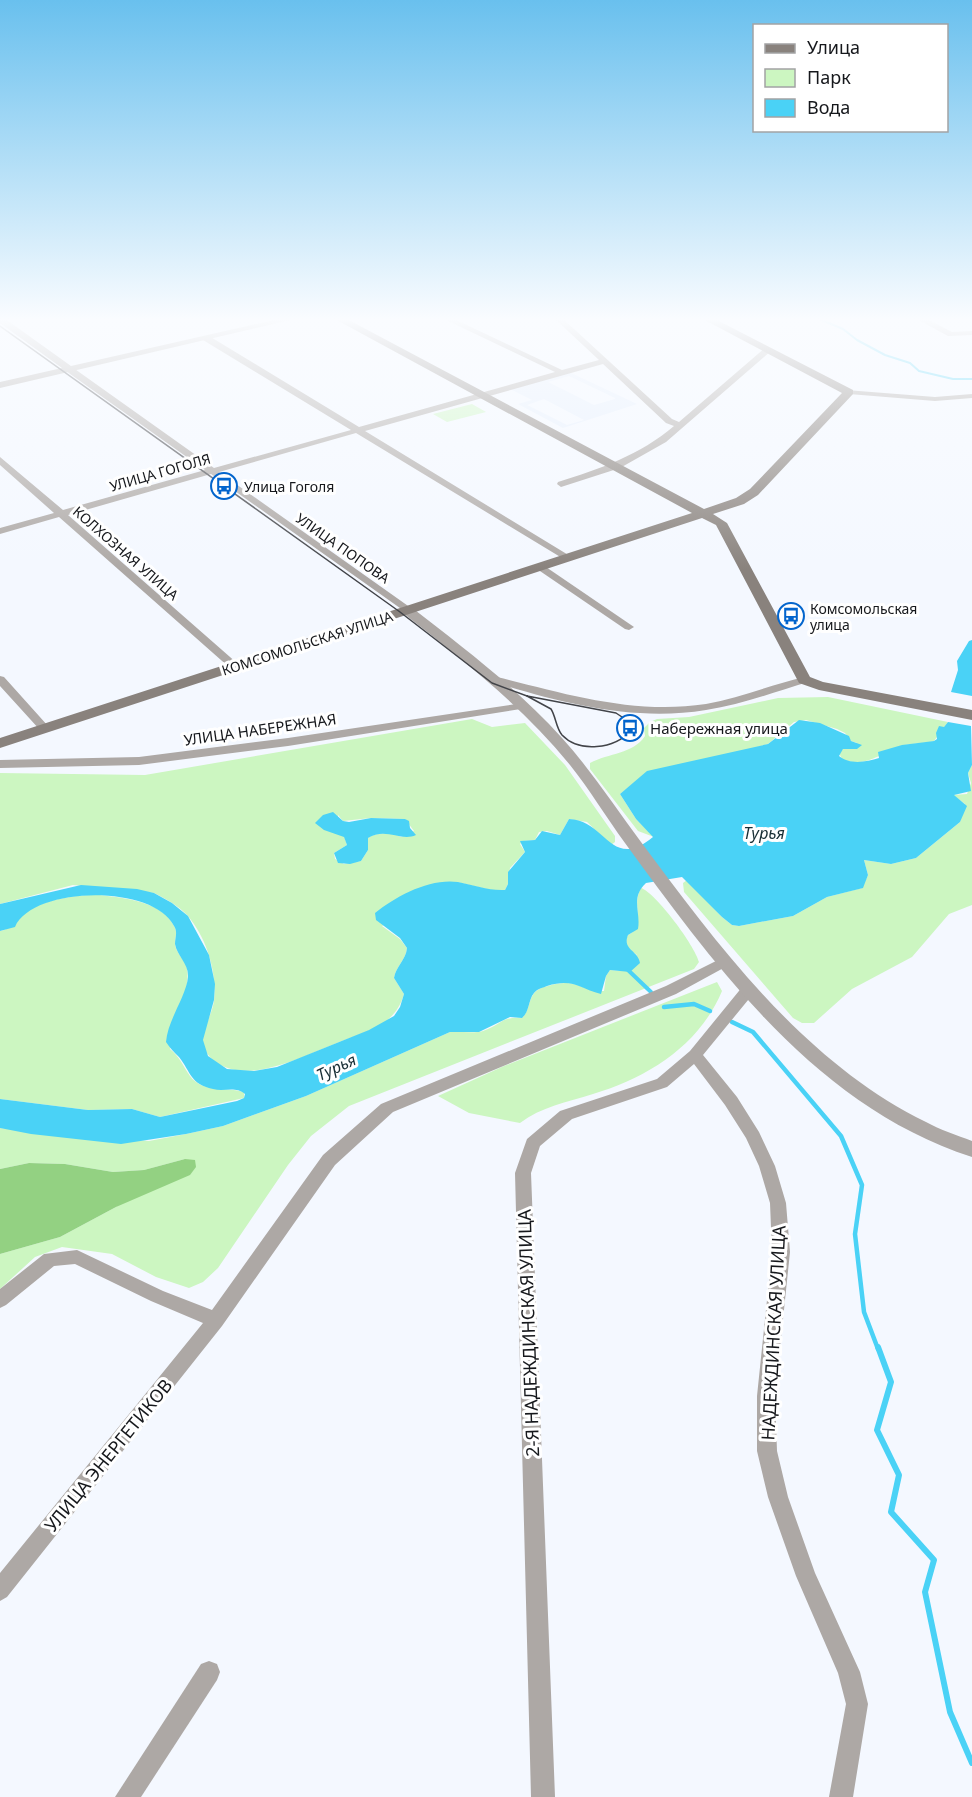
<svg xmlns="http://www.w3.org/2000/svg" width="972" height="1797" viewBox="0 0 972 1797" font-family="'Noto Sans',sans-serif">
	<rect width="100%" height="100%" fill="#f4f8ff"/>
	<path fill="#e6effd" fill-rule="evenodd" d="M569 372 637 404 563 428 518 404 532 400 510 389ZM569 376 615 398V399L594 405 548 382ZM544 399 584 420 567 425 527 405Z"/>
	<g fill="#ccf6c1" fill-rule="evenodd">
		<path d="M472 404 486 412 447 422 433 414Z"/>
		<path d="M828 697 948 722 934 741C923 744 911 743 901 746 880 753 865 769 842 759L839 753 843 749 848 748 857 743 851 741 845 733 837 729 806 720 794 722 768 744 635 782 620 794 636 819 654 837 638 831 590 769V763C609 753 633 754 645 736L644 728 650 722 657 719 689 717 778 698Z"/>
		<path d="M472 719 492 727 525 723 565 765 615 836V842L611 845 587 822 569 819 560 835 547 831 539 832 535 840 523 841 520 844 525 852 510 868 508 884 505 890 495 891 457 882 382 926 400 939 407 948C406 960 396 966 394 978L404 994C395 1025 370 1030 342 1041 307 1054 247 1088 213 1060 208 1056 203 1048 203 1041 203 1028 212 1014 214 1001 217 972 207 939 188 916 179 906 166 899 154 893L73 885 0 904V773L145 775ZM338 815 343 821 371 818 405 819 414 831 401 837C391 832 377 832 368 838V850L361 861 344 864 335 859 334 853 347 845 344 836 338 833Z"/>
		<path d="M972 765V905L949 914 912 957 852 989 814 1023H802L793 1018 684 892 683 883 687 880 722 917 732 925 739 926 793 916 827 897 862 888 868 875 864 860 891 864 916 858 960 822 965 804 953 795 967 794 971 783 968 773Z"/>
		<path d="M641 888C656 893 695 946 699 962L694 969 349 1106 311 1136 288 1165 218 1268 203 1282 189 1288 156 1277 112 1254 62 1247 35 1257 0 1289V1254L60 1237 116 1207 185 1159 144 1170 113 1172 65 1164 29 1163 0 1169V1128L149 1141 186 1134 223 1126 306 1096 450 1032C461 1031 472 1034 483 1031 500 1026 501 1016 522 1018 530 1010 528 1000 535 992 538 989 543 987 548 986 576 977 580 991 604 991L606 976 610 970 622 971 637 955C629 950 623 944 628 935 648 925 630 907 641 888Z"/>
		<path d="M100 895C123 898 162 901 174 926 178 932 175 937 175 944 176 953 185 960 187 968 191 985 175 1031 170 1049 180 1057 183 1066 190 1076 202 1093 227 1087 244 1092V1098L160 1117 132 1109 88 1110 0 1099V931C10 929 12 925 18 918 36 900 76 894 100 895Z"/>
		<path d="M717 982 722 991C699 1046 647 1078 593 1094 567 1102 541 1107 520 1123L469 1113 438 1096 504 1066Z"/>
	</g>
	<path fill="#93d182" d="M185 1159 195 1160 196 1167 190 1175 116 1207 60 1237 0 1254V1169L29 1163 65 1164 113 1172 144 1170Z"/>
	<g fill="#4ad2f6">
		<path d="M972 640V696L951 692 958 670 957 661 969 641Z"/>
		<path d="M799 720 820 723 849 736 851 741 862 745 857 749H843L839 756C850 765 866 762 879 758L878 752 902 745 934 741 937 739 936 733 939 726 944 727 948 722 971 726 972 765 968 773 971 791 954 795 967 806 960 822 916 858 891 864 864 860 868 875 863 888 827 897 793 916 739 926 732 925 722 917 682 877 646 883C630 898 641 911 638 929L628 935C622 950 638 950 640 963L630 972 610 970 606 976 601 994C578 988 573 978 547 986 542 988 537 989 534 993 528 1000 530 1011 522 1018L510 1017 479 1032H450L306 1096 223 1126 186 1134 121 1144 31 1134 0 1128V1099L88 1110 132 1109 160 1117 237 1101 244 1098 245 1094C236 1086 224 1092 213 1089 190 1084 191 1072 179 1057 174 1052 170 1048 166 1042 168 1019 186 997 188 977 189 964 177 956 175 944 175 937 178 932 174 926 153 884 33 886 15 927L0 931V904L81 885 137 889 154 893 172 903 188 916 209 955 215 984 214 1000 203 1040 208 1056 227 1069 254 1071 277 1067 369 1030 394 1016 400 1007 404 994 394 978C396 966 406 960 407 948L400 938 376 920 375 913C396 896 430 878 458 882 474 885 489 891 505 890L508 884V872L525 852 520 841 535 840 542 831 560 835 569 819C606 820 611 872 653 837L636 819 620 794 647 771 768 744Z"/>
		<path d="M333 812 343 821 349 822 371 818 405 819 409 821 410 828 416 835C401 842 386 827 368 838V850L361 861 350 864 338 863 334 853 347 845 344 837 324 830 315 823 323 815Z"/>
	</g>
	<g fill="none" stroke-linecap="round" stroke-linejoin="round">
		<path stroke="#4ad2f6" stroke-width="2" d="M817 318 843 329 857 340 885 355 910 363 919 371 953 379H972"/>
		<path stroke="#4ad2f6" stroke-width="4" d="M628 970 651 992"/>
		<g stroke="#4ad2f6" stroke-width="4.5">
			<path d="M664 1007 694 1004 710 1011"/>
			<path d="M732 1022 753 1032 841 1136 862 1185 855 1234 864 1312 878 1349"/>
		</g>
		<path stroke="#4ad2f6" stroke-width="6" d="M878 1347 891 1382 877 1430 899 1475 891 1512 934 1560 925 1592 950 1712 972 1763"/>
		<g fill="#ada8a5" fill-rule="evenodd">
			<path d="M442 318H452L562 370 599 360 554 318H562L672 419 679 422 765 348 772 350 666 442 620 468 561 487 557 484 558 482C600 469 640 455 674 426L666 423 603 364 365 431 570 556 572 558 567 561 356 433 219 472 411 608V612L407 613 211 474 68 515 238 664 239 666 234 669 230 668 59 517 0 534V528L54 513 0 465V457L63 510 205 470 66 371V367H72L214 468 351 430 203 340V336H209L359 427 555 372Z"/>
			<path d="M915 318H925L952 332 972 331V335L948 336Z"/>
			<path d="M846 390 935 397 972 394V398L935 401 849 394 845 392Z"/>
			<path d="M540 564 543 565 634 627 629 630 625 629 537 569 535 567Z"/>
			<path d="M0 676 4 677 48 726 50 728 48 730H40L0 686Z"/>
			<path d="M497 677C566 694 634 715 706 704 739 698 771 685 804 677L810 680 808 682C774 692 741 705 706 710 634 722 561 703 493 682V678Z"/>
			<path d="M523 703 529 706 527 708 288 746 139 765 0 768V760L139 757 288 738Z"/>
			<path d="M724 957 731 962 729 965 676 994 393 1112 335 1165 222 1326 7 1597 0 1601V1573L203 1323 151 1301 75 1264 54 1266 6 1305 0 1308V1289L44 1254 77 1250 163 1291 212 1310 323 1155 381 1104 666 986Z"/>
			<path d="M748 985 753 986 755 990 753 994 703 1055 737 1097 759 1132 775 1166 786 1203 790 1252 775 1396 777 1451 788 1497 815 1573 860 1672 868 1704 853 1797H829L846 1704 838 1673 796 1576 768 1497 757 1451V1396L772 1252 770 1203 759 1166 746 1138 725 1105 694 1064 667 1087 572 1119 540 1146 531 1173 555 1797H531L515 1173 527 1139 560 1111 657 1079 690 1051 743 986Z"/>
			<path d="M209 1661 217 1664 220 1672 217 1680 141 1797H115L201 1664Z"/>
		</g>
		<g fill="#ada8a5" fill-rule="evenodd">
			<path d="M0 318H4L71 366 283 318H299L0 388V382L62 368 0 323Z"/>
			<path d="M407 606 411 607C464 648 517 688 562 738 591 770 615 807 641 842 719 947 805 1063 926 1122 940 1130 957 1135 972 1141V1157C817 1107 717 969 625 843 606 817 590 790 570 765 522 706 462 659 403 613L401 610Z"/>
		</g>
		<path fill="#89827d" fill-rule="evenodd" d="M333 318H345L704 509 736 498 750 489 842 393 701 318H713L853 390V394L758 495 744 504 713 514 727 523 810 677 823 682 972 710V720L819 690 799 683 716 525 702 518 0 748V738L692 513Z"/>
		<g stroke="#424449" stroke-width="1.5">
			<path d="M0 326 400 612 492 683 527 696"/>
			<path d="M527 696 616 713 628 721 630 731C615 749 579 753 562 735 556 728 556 717 551 709Z"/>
		</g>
	</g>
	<linearGradient id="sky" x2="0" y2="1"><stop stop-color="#69c0ee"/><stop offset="0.56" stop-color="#fafcff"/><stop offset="1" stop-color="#fafcff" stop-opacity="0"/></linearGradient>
	<rect width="972" height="570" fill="url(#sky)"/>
	<defs>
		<symbol id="bus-ring" viewBox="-11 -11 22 22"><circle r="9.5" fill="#fff" stroke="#0365cd" stroke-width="1.5"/><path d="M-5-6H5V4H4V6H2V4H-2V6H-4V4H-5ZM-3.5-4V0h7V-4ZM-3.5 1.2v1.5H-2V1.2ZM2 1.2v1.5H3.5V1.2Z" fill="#0365cd"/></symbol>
	</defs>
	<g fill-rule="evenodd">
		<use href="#bus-ring" x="209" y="471" width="30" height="30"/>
		<use href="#bus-ring" x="776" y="601" width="30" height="30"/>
		<use href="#bus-ring" x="615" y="713" width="30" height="30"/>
	</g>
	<g text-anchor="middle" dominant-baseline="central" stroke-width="6" stroke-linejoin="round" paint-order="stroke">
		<g font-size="14" fill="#16181c" stroke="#fff">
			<text transform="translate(160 472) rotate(-16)">УЛИЦА ГОГОЛЯ</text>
			<text transform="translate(343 548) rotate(35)">УЛИЦА ПОПОВА</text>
			<text transform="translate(126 553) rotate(41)">КОЛХОЗНАЯ УЛИЦА</text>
			<text transform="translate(307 643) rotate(-18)">КОМСОМОЛЬСКАЯ УЛИЦА</text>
		</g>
		<g font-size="14" fill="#16181c" stroke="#fff" text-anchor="start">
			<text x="244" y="486">Улица Гоголя</text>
			<text x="810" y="608">Комсомольская<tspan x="810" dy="16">улица</tspan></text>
		</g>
		<g font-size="15" fill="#16181c" stroke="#fff" text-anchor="start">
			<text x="650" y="728">Набережная улица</text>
		</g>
		<g font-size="15" fill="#16181c" stroke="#fff">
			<text transform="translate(260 729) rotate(-8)">УЛИЦА НАБЕРЕЖНАЯ</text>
		</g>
		<g font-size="16" font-style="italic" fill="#182e35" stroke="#fff">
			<text x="764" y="833">Турья</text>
			<text transform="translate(336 1067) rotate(-25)">Турья</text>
		</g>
		<g font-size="18" fill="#16181c" stroke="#fff">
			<text transform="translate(528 1333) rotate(-92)">2-Я НАДЕЖДИНСКАЯ УЛИЦА</text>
			<text transform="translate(773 1333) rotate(-87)">НАДЕЖДИНСКАЯ УЛИЦА</text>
			<text transform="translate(108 1455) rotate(-51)">УЛИЦА ЭНЕРГЕТИКОВ</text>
		</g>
	</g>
	<rect x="753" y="24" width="195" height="108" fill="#ffffff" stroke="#a2a3a4" stroke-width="1.5"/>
	<rect x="765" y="44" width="30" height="9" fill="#89827d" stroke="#a2a3a4" stroke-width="1.5"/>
	<text x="807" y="54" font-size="18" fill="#16181c">Улица</text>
	<rect x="765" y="69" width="30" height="18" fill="#ccf6c1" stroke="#a2a3a4" stroke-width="1.5"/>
	<text x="807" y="84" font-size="18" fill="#16181c">Парк</text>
	<rect x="765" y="99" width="30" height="18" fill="#4ad2f6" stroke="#a2a3a4" stroke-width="1.5"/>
	<text x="807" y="114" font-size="18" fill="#16181c">Вода</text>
</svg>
